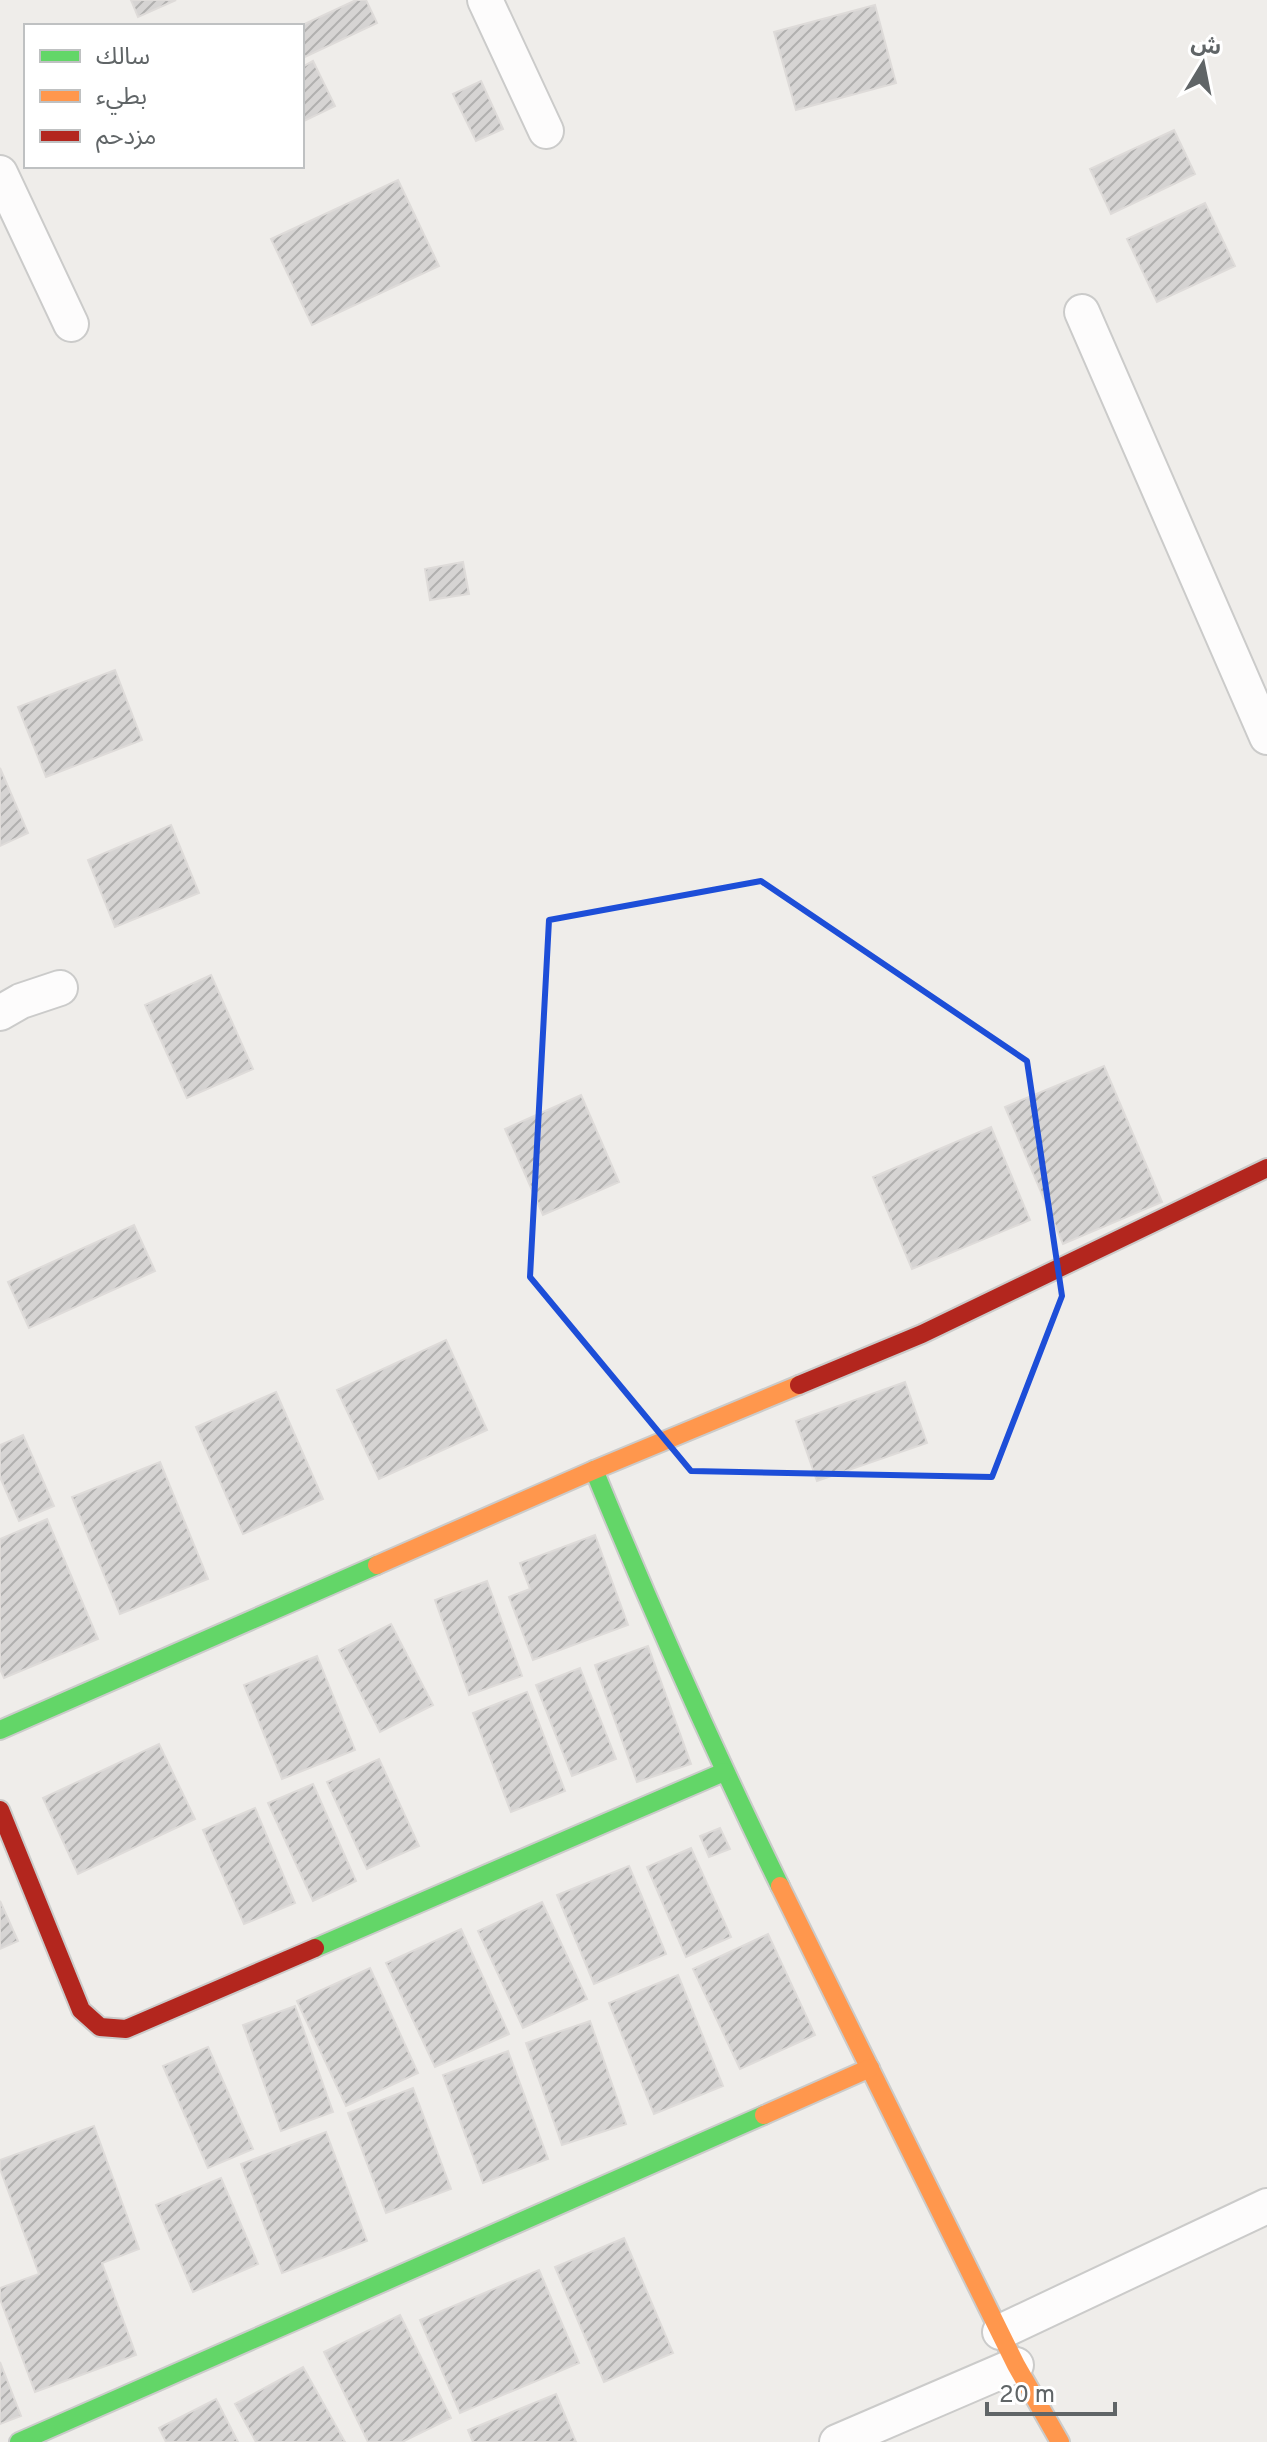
<svg xmlns="http://www.w3.org/2000/svg" width="1267" height="2442" viewBox="0 0 1267 2442" font-family="Overpass,'Noto Sans Arabic',sans-serif">
	<defs>
		<pattern id="building-hatch" width="6" height="6" patternUnits="userSpaceOnUse" patternTransform="scale(2)"><rect width="6" height="6" fill="#d6d4d3"/><path d="M-1 1l2-2M0 6l6-6M5 7l2-2" fill="none" stroke="#b1b0af"/></pattern>
	</defs>
	<rect width="100%" height="100%" fill="#efedea"/>
	<g fill="url(#building-hatch)" stroke="#dedbd9" stroke-width="2">
		<path d="M131 0H176L138 17Z"/>
		<path d="M356 0H366L377 23 305 57 302 50 300 26Z"/>
		<path d="M875 5 896 83 796 110 774 32Z"/>
		<path d="M313 61 335 106 302 122V67Z"/>
		<path d="M481 81 503 129 476 141 453 94Z"/>
		<path d="M1174 130 1195 174 1111 214 1090 169Z"/>
		<path d="M398 180 439 266 312 325 271 239Z"/>
		<path d="M1205 203 1235 266 1157 302 1127 239Z"/>
		<path d="M463 562 469 594 430 600 425 569Z"/>
		<path d="M115 670 142 740 46 777 18 707Z"/>
		<path d="M0 768 28 833 0 846Z"/>
		<path d="M171 825 199 893 115 927 88 860Z"/>
		<path d="M211 975 253 1069 187 1098 145 1005Z"/>
		<path d="M1104 1066 1162 1202 1063 1244 1005 1107Z"/>
		<path d="M581 1095 619 1182 543 1215 505 1129Z"/>
		<path d="M991 1127 1030 1220 912 1269 873 1177Z"/>
		<path d="M134 1225 155 1271 29 1328 8 1282Z"/>
		<path d="M446 1340 487 1430 379 1479 337 1390Z"/>
		<path d="M905 1382 927 1443 817 1481 796 1421Z"/>
		<path d="M276 1392 323 1499 243 1534 196 1427Z"/>
		<path d="M23 1435 54 1506 19 1521 0 1477V1445Z"/>
		<path d="M160 1462 208 1579 120 1614 72 1497Z"/>
		<path d="M47 1519 98 1639 4 1678 0 1669V1539Z"/>
		<path d="M595 1535 628 1625 533 1660 509 1597 530 1589 520 1563Z"/>
		<path d="M487 1581 522 1676 469 1695 435 1600Z"/>
		<path d="M391 1624 433 1705 380 1732 339 1650Z"/>
		<path d="M648 1646 691 1764 637 1782 595 1665Z"/>
		<path d="M317 1656 355 1750 282 1779 244 1685Z"/>
		<path d="M580 1668 616 1759 572 1776 536 1685Z"/>
		<path d="M527 1692 565 1791 511 1812 473 1713Z"/>
		<path d="M159 1744 195 1819 78 1874 43 1798Z"/>
		<path d="M379 1759 419 1846 367 1869 327 1782Z"/>
		<path d="M313 1784 356 1881 313 1901 268 1803Z"/>
		<path d="M255 1808 295 1903 244 1924 203 1830Z"/>
		<path d="M720 1828 730 1849 709 1857 700 1836Z"/>
		<path d="M691 1848 731 1937 686 1957 647 1867Z"/>
		<path d="M629 1866 666 1954 594 1984 557 1895Z"/>
		<path d="M0 1901 18 1941 0 1949Z"/>
		<path d="M542 1902 587 1999 523 2028 478 1931Z"/>
		<path d="M461 1929 509 2034 435 2067 386 1963Z"/>
		<path d="M768 1934 815 2035 740 2069 693 1969Z"/>
		<path d="M370 1968 418 2073 346 2106 297 2001Z"/>
		<path d="M678 1975 723 2086 654 2114 609 2003Z"/>
		<path d="M295 2006 333 2112 281 2131 243 2025Z"/>
		<path d="M590 2021 626 2124 562 2145 526 2043Z"/>
		<path d="M208 2047 253 2149 208 2168 163 2066Z"/>
		<path d="M508 2051 548 2159 483 2183 443 2075Z"/>
		<path d="M413 2088 451 2189 386 2213 348 2113Z"/>
		<path d="M94 2126 139 2249 102 2263 136 2355 35 2392 0 2299V2288L39 2274 0 2169V2160Z"/>
		<path d="M326 2132 367 2241 282 2273 241 2164Z"/>
		<path d="M221 2178 258 2264 193 2292 156 2205Z"/>
		<path d="M624 2238 673 2353 604 2382 555 2267Z"/>
		<path d="M539 2270 579 2363 460 2413 420 2320Z"/>
		<path d="M400 2315 451 2418 402 2442H368L324 2352Z"/>
		<path d="M0 2362 21 2416 0 2424Z"/>
		<path d="M303 2367 345 2442H256L235 2404Z"/>
		<path d="M556 2394 576 2442H473L468 2430Z"/>
		<path d="M216 2399 238 2442H166L159 2428Z"/>
	</g>
	<g fill="none" stroke-linecap="round" stroke-linejoin="round">
		<defs>
			<g id="street">
				<path d="M485 0 546 131"/>
				<path d="M0 173 71 324"/>
				<path d="M1082 312 1267 737"/>
				<path d="M0 1013 21 1001 60 988"/>
				<path d="M1000 2332 1267 2206"/>
				<path d="M837 2442 1016 2365"/>
			</g>
			<g id="fast">
				<path d="M594 1470C652 1611 713 1749 780 1886"/>
				<path d="M0 1730 377 1565"/>
				<path d="M315 1948 724 1772"/>
				<path d="M19 2442 764 2115"/>
			</g>
			<g id="slow">
				<path d="M377 1565 594 1470 799 1385"/>
				<path d="M780 1886 1016 2365 1060 2442"/>
				<path d="M764 2115 870 2068"/>
			</g>
			<g id="jam">
				<path d="M799 1385 922 1334 1267 1168"/>
				<path d="M0 1810 81 2010 100 2027 126 2029 315 1948"/>
			</g>
		</defs>
		<use href="#street" stroke="#cbcbca" stroke-width="38"/>
		<use href="#fast" stroke="#cbcbca" stroke-width="22"/>
		<use href="#slow" stroke="#cbcbca" stroke-width="22"/>
		<use href="#jam" stroke="#cbcbca" stroke-width="22"/>
		<use href="#street" stroke="#fdfcfc" stroke-width="34"/>
		<use href="#fast" stroke="#63d668" stroke-width="18"/>
		<use href="#slow" stroke="#ff974d" stroke-width="18"/>
		<use href="#jam" stroke="#b3261e" stroke-width="18"/>
	</g>
	<path fill="none" stroke="#1d4ed8" stroke-width="6" stroke-linejoin="round" d="M761 881 1027 1061 1062 1296 992 1477 691 1471 530 1277 549 920Z"/>
	<rect x="24" y="24" width="280" height="144" fill="#ffffff" stroke="#bfc1c2" stroke-width="2"/>
	<rect x="40" y="50" width="40" height="12" fill="#63d668" stroke="#bfc1c2" stroke-width="2"/>
	<text x="96" y="64" font-size="24" fill="#606567">سالك</text>
	<rect x="40" y="90" width="40" height="12" fill="#ff974d" stroke="#bfc1c2" stroke-width="2"/>
	<text x="96" y="104" font-size="24" fill="#606567">بطيء</text>
	<rect x="40" y="130" width="40" height="12" fill="#b3261e" stroke="#bfc1c2" stroke-width="2"/>
	<text x="96" y="144" font-size="24" fill="#606567">مزدحم</text>
	<g transform="translate(1203 64) rotate(10)" stroke="#ffffff" stroke-width="6" paint-order="stroke">
	<path d="M0-6L14 30L0 20L-14 30Z" fill="#606567"/>
	<text y="-12" font-size="22" font-weight="bold" text-anchor="middle" fill="#606567">ش</text>
	</g>
	<path d="M987 2402v12h128v-12" fill="none" stroke="#606567" stroke-width="4"/>
	<text x="999" y="2402" font-size="24" fill="#606567" stroke="#ffffff" stroke-width="6" paint-order="stroke">20 m</text>
</svg>
